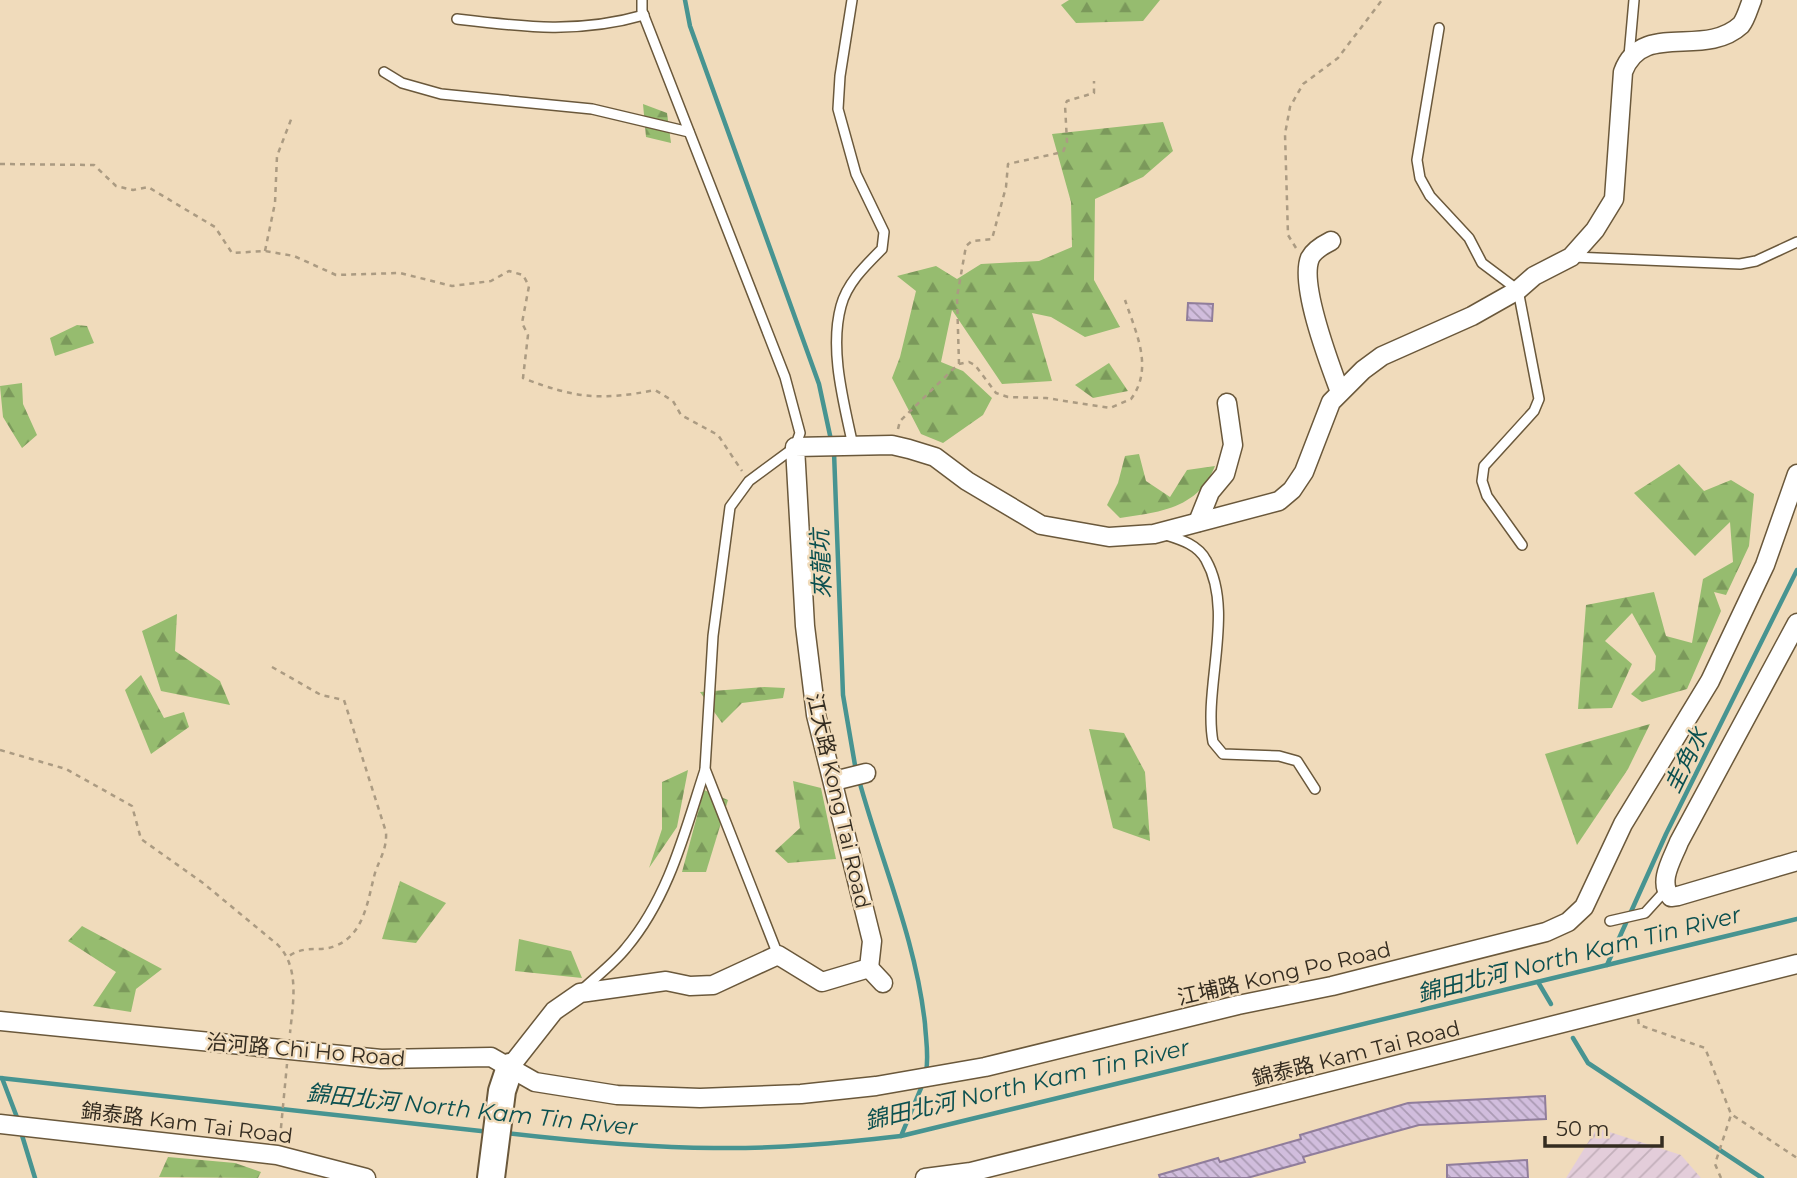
<svg xmlns="http://www.w3.org/2000/svg" width="1797" height="1178" viewBox="0 0 1797 1178" font-family="Montserrat,'Noto Sans TC',sans-serif">
	<defs>
		<pattern id="industrial-furrows" width="10" height="10" patternUnits="userSpaceOnUse" patternTransform="scale(1.75)"><rect width="10" height="10" fill="#e3cdda"/><path d="M-1 1l2-2M0 10L10 0M9 11l2-2" fill="none" stroke="#c3b0bb"/></pattern>
		<pattern id="forest-firs" width="22" height="20" patternUnits="userSpaceOnUse" patternTransform="scale(1.75)"><rect width="22" height="20" fill="#96bc6f"/><path d="M5 1l3.5 6h-7zM16 11l3.5 6h-7z" fill="#7b995b"/></pattern>
		<pattern id="building-back-hatch" width="6" height="6" patternUnits="userSpaceOnUse" patternTransform="scale(1.75)"><rect width="6" height="6" fill="#d1bddd"/><path d="M-1 5l2 2M0 0l6 6M5-1l2 2" fill="none" stroke="#aa9ab3"/></pattern>
	</defs>
	<rect width="100%" height="100%" fill="#f0dbbb"/>
	<path fill="url(#industrial-furrows)" d="M1597 1128 1681 1155 1701 1178H1566Z"/>
	<g fill="url(#forest-firs)">
		<path d="M1069 0H1160L1143 21 1076 23 1061 5Z"/>
		<path d="M643 104 667 113 671 143 646 137Z"/>
		<path d="M1163 122 1173 151 1143 177 1095 199 1094 280 1120 327 1085 337 1051 317 1032 313 1052 381 1002 384 952 310 941 362 963 371 992 398 983 415 943 443 921 434 892 378 900 357 916 291 897 276 936 266 957 279 981 264 1039 261 1072 247 1071 202 1052 134Z"/>
		<path d="M77 325 87 326 94 343 55 356 50 338Z"/>
		<path d="M1109 363 1128 391 1093 398 1075 385Z"/>
		<path d="M22 383 23 404 37 435 22 448 3 417 0 386Z"/>
		<path d="M1139 454 1146 481 1170 497 1187 470 1215 466C1198 509 1159 512 1120 518L1107 505 1118 483 1125 456Z"/>
		<path d="M1679 464 1704 491 1731 480 1754 494 1749 546 1726 595 1714 592 1721 611 1687 689 1642 702 1631 694 1655 670 1656 656 1632 613 1605 641 1632 664 1612 708 1578 709 1586 605 1654 592 1666 636 1692 643 1703 579 1733 562 1730 522 1695 556 1634 493Z"/>
		<path d="M177 614 175 651 220 681 230 705 161 691 142 631Z"/>
		<path d="M141 675 164 718 184 712 189 727 151 754 125 690Z"/>
		<path d="M764 687 785 688 783 698 742 703 722 723 700 692Z"/>
		<path d="M1650 724 1628 769 1577 845 1545 754Z"/>
		<path d="M1089 729 1124 733 1145 772 1150 841 1113 828Z"/>
		<path d="M688 770 677 827 649 868 662 829V782Z"/>
		<path d="M793 781 821 788 836 859 788 863 775 851 800 828Z"/>
		<path d="M704 790 728 800 706 872H682Z"/>
		<path d="M400 881 446 903 416 943 382 939Z"/>
		<path d="M82 926 162 969 136 989 131 1012 93 1006 116 972 68 941Z"/>
		<path d="M519 939 571 951 582 978 515 971Z"/>
		<path d="M168 1157 235 1163 261 1172 258 1178 159 1177Z"/>
	</g>
	<g fill="none" stroke-linecap="round" stroke-linejoin="round">
		<g stroke="#479491" stroke-width="4.5">
			<path d="M685 0 690 26 819 384 831 440"/>
			<path d="M834 452 843 695 856 771"/>
			<path d="M859 780C881 861 916 940 925 1024 926 1041 929 1056 926 1072"/>
			<path d="M1607 965 1666 834 1797 570"/>
			<path d="M1538 982 1551 1004"/>
			<path d="M1573 1038 1588 1063 1762 1178"/>
			<path d="M0 1078 490 1132"/>
			<path d="M2 1078 18 1120"/>
			<path d="M21 1132 35 1178"/>
			<path d="M505 1133C574 1141 645 1148 714 1148 777 1149 839 1143 901 1136L1797 919"/>
			<path d="M901 1136 924 1081"/>
		</g>
	</g>
	<g fill="url(#building-back-hatch)" stroke="#907d9b" stroke-width="2">
		<path d="M1188 303 1213 304 1212 321 1187 320Z"/>
		<path d="M1545 1096 1546 1119 1419 1125 1303 1157 1305 1162 1247 1178H1160L1159 1175 1218 1158 1220 1162 1301 1139 1300 1135 1408 1103Z"/>
		<path d="M1527 1160 1528 1178H1447V1165Z"/>
	</g>
	<g fill="none" stroke-linecap="round" stroke-linejoin="round">
		<defs>
			<g id="lane">
				<path d="M642 0V11L785 377 800 433 795 447 749 481 730 507 713 636 705 769 778 955"/>
				<path d="M852 0 840 76 838 109 856 174 884 232 882 249C866 265 847 283 841 306 829 350 844 403 853 446"/>
				<path d="M457 19C524 27 578 34 644 15"/>
				<path d="M1439 28 1417 160 1420 178 1430 196 1469 238 1482 263 1518 290 1539 399 1534 411 1484 466 1482 481 1487 496 1522 545"/>
				<path d="M1629 56 1634 0"/>
				<path d="M384 72 402 83 441 94 592 109 689 132"/>
				<path d="M1573 257 1740 264 1756 261 1797 242"/>
				<path d="M1166 535C1182 540 1198 545 1206 560 1235 611 1203 688 1213 742L1223 754 1279 756 1297 761 1315 789"/>
				<path d="M1610 921 1645 913 1665 891"/>
				<path d="M583 989C597 976 614 963 626 948 669 897 685 831 705 770"/>
			</g>
			<g id="street">
				<path d="M1331 241C1323 245 1314 250 1310 258 1299 285 1330 365 1340 392"/>
				<path d="M1198 522 1210 492 1225 474 1233 445 1227 403"/>
				<path d="M1797 623 1679 842C1673 858 1657 882 1671 897L1678 896 1797 861"/>
				<path d="M834 781 866 773"/>
				<path d="M869 968 883 983"/>
				<path d="M0 1021 381 1059 491 1057 535 1082 617 1095 700 1098 801 1094 876 1086 985 1067 1238 1005 1332 986 1546 932 1568 922 1584 907 1623 824 1710 681 1765 565 1797 474"/>
				<path d="M510 1067 554 1011 580 993 666 981 690 986 713 985 778 955 822 982 869 968 872 941 816 715 805 626 795 447 892 445 909 449 935 457 967 481 1041 525 1109 537 1154 534 1279 501 1292 490 1304 472 1331 402 1363 370 1382 356 1472 316 1518 290 1534 276 1571 257 1595 230 1614 199 1623 72C1642 20 1704 59 1741 25 1746 19 1749 7 1752 0"/>
				<path d="M0 1124 277 1155 366 1178"/>
				<path d="M925 1178 971 1172 1797 964"/>
			</g>
			<path id="secondary" d="M491 1178 502 1091 510 1067"/>
		</defs>
		<use href="#lane" stroke="#6a583b" stroke-width="12"/>
		<use href="#street" stroke="#6a583b" stroke-width="21"/>
		<use href="#secondary" stroke="#6a583b" stroke-width="30"/>
		<g stroke="#ab9b82" stroke-width="2.5" stroke-dasharray="5 5" stroke-linecap="butt">
			<path d="M0 164 94 165 116 186 133 190 148 187 215 227 232 253 265 251 294 256 336 275 400 273 452 286 491 281 509 271 523 275 529 286 522 323 528 335 523 378C574 398 601 401 655 390L673 401 681 415 718 435 742 471"/>
			<path d="M1296 248 1288 235 1285 134 1290 107 1303 84 1338 58 1382 0"/>
			<path d="M265 251 275 203 277 156 292 117"/>
			<path d="M959 364 957 297 966 246 972 241 992 239 1006 187 1008 164 1063 152 1067 142 1065 105 1067 101 1094 93V81"/>
			<path d="M898 429 900 421 951 371 959 364 969 362 975 365 996 393 1008 397 1046 398 1110 408 1131 399C1154 368 1136 333 1125 300"/>
			<path d="M272 667 321 695 344 700 386 832C387 849 380 858 375 873 368 898 365 935 335 946 319 953 307 944 289 956"/>
			<path d="M0 750 66 769 132 806 141 839 203 883 278 945C300 968 293 1003 290 1033"/>
			<path d="M1638 1019 1639 1025 1705 1048 1731 1114 1797 1158"/>
			<path d="M280 1138 287 1064"/>
			<path d="M1721 1178 1715 1164 1731 1115"/>
		</g>
		<use href="#lane" stroke="#fff" stroke-width="9"/>
		<use href="#street" stroke="#fff" stroke-width="18"/>
		<use href="#secondary" stroke="#fff" stroke-width="26"/>
	</g>
	<g text-anchor="middle" dominant-baseline="central" stroke-width="5" stroke-linejoin="round" paint-order="stroke">
		<g font-size="21" fill="#342c20" stroke="#f0dbbb">
			<text transform="translate(839 801) rotate(77)">江大路 Kong Tai Road</text>
			<text transform="translate(1284 973) rotate(-13)">江埔路 Kong Po Road</text>
			<text transform="translate(306 1050) rotate(5)">治河路 Chi Ho Road</text>
			<text transform="translate(1356 1053) rotate(-14)">錦泰路 Kam Tai Road</text>
			<text transform="translate(187 1123) rotate(7)">錦泰路 Kam Tai Road</text>
		</g>
		<g font-size="23" font-style="italic" fill="#0b5050" stroke="#f0dbbb">
			<text transform="translate(821 564) rotate(-92)">來龍坑</text>
			<text transform="translate(1686 760) rotate(-64)">圭角水</text>
			<text transform="translate(1579 954) rotate(-14)">錦田北河 North Kam Tin River</text>
			<text transform="translate(1027 1084) rotate(-13)">錦田北河 North Kam Tin River</text>
			<text transform="translate(472 1110) rotate(6)">錦田北河 North Kam Tin River</text>
		</g>
	</g>
	<path d="M1545 1136v10h117v-10" fill="none" stroke="#342c20" stroke-width="3.5"/>
	<text x="1556" y="1136" font-size="21" fill="#342c20" stroke="#f0dbbb" stroke-width="5" paint-order="stroke">50 m</text>
</svg>
